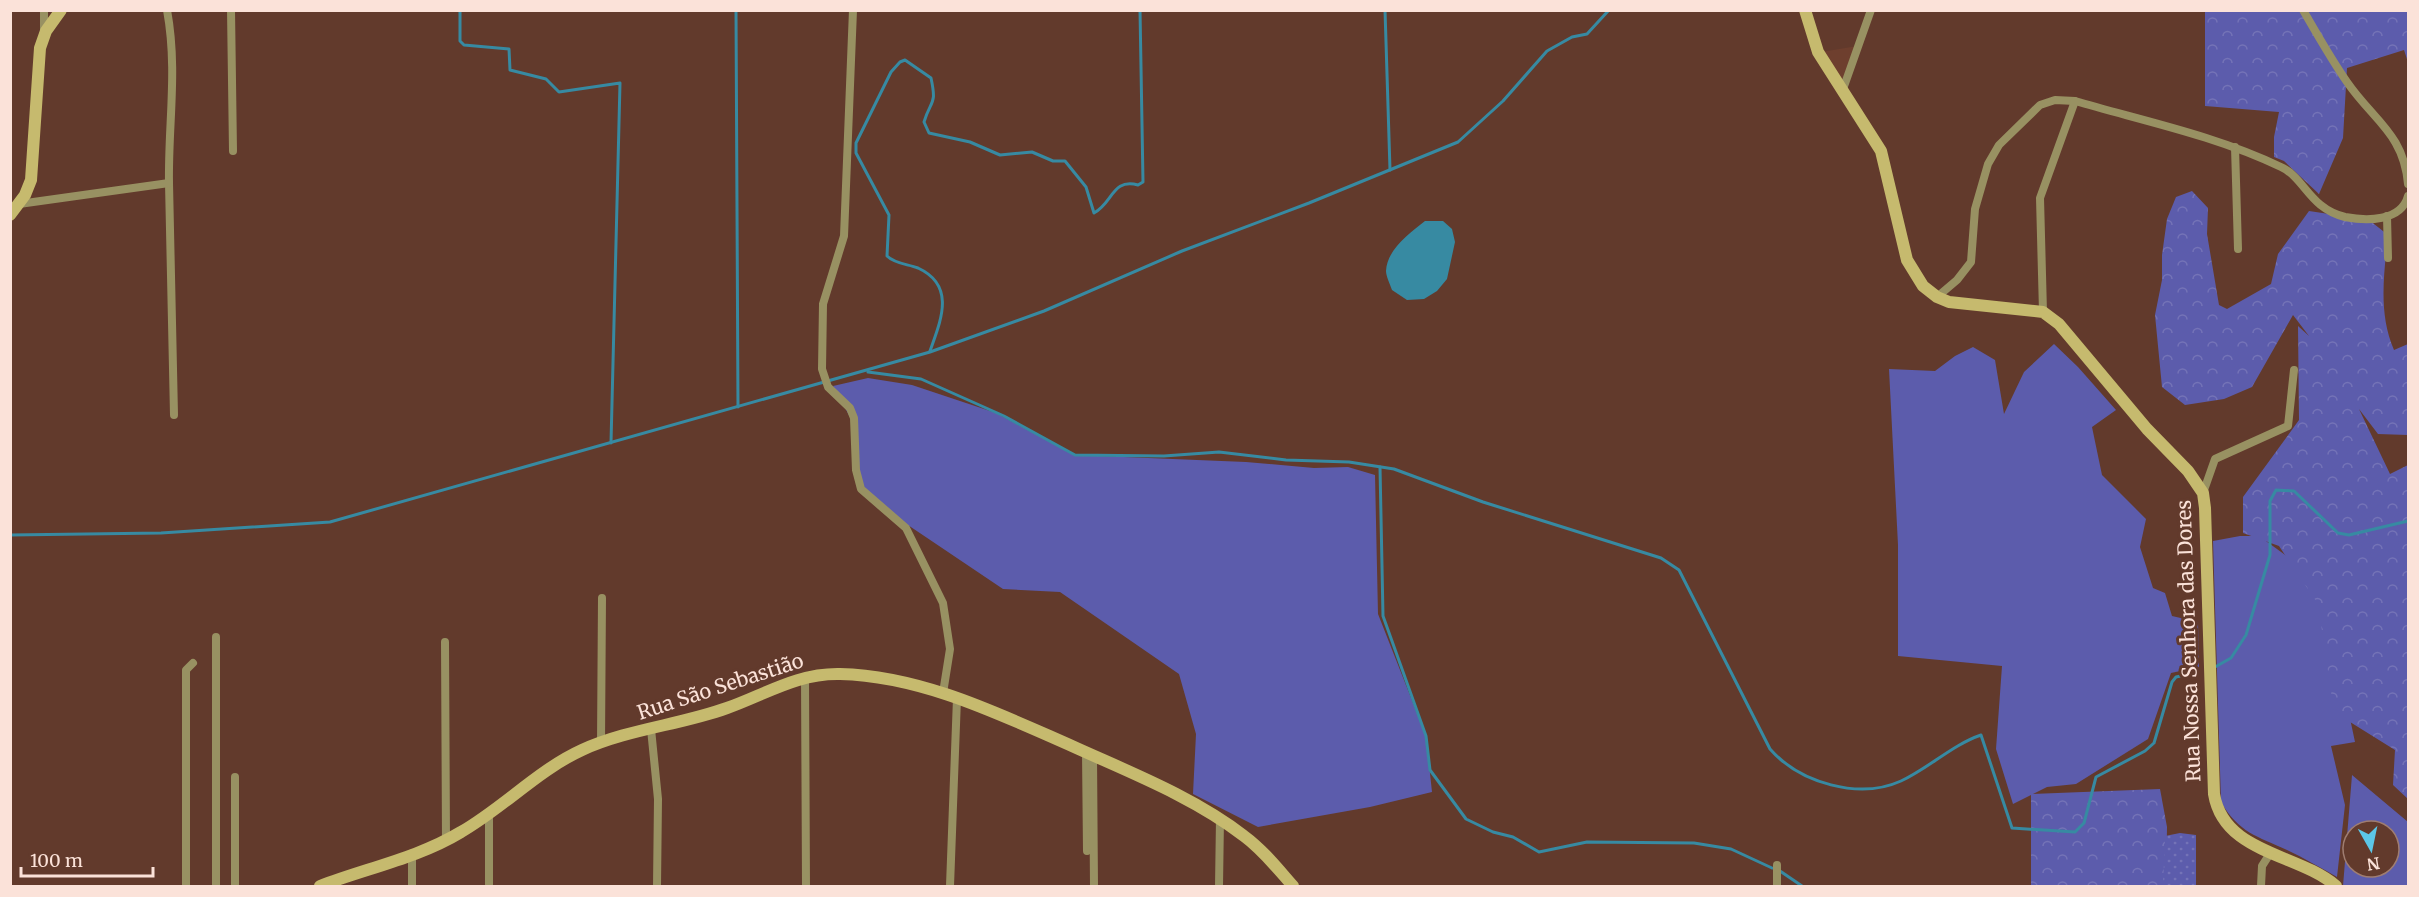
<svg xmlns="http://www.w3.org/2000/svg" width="2419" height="897" viewBox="0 0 2419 897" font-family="Merriweather,serif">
	<defs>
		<pattern id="forest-crowns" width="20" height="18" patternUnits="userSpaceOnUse" patternTransform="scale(1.5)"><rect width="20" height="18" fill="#5c5cac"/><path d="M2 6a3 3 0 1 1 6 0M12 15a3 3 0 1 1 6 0" fill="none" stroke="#7473b7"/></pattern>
		<pattern id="garden-dots" width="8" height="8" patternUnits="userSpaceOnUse" patternTransform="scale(1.5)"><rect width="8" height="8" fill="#5c5cac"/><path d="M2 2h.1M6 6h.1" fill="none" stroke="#7473b7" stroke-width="1.8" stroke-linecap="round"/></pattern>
	</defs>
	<rect width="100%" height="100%" fill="#623a2c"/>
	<path fill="#6e3f2e" d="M1857 46 1843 82 1821 52Z"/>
	<g fill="#5c5cac" fill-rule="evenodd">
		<path d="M2054 344 2078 367 2116 410 2092 427 2102 475 2146 519 2140 547 2153 588 2165 593 2172 616 2198 622 2199 667 2171 673 2148 739 2076 784 2047 787 2013 804 1996 749 2002 666 1898 656V545L1889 369 1935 371 1955 356 1973 347 1995 360 2004 414 2024 372Z"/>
		<path d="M868 378 912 385 996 413 1075 455 1246 462 1314 468 1348 467 1375 475 1378 614 1426 736 1432 792 1370 807 1258 827 1193 794 1196 734 1179 674 1060 592 1003 589 896 517 861 489 856 428 833 386Z"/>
		<path d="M2240 536H2259L2321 581 2355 742 2331 746 2345 805 2337 877C2321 868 2304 858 2287 850 2257 836 2239 833 2221 802L2213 541Z"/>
		<path d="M2352 775 2408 822V886H2343ZM2353 831H2389V867H2353Z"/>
	</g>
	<g fill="url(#forest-crowns)">
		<path d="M2205 11H2408V62L2404 50 2347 68 2343 138 2319 194 2284 161 2274 157V137L2279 112 2205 106Z"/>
		<path d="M2192 191 2208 208 2207 234 2219 305 2227 309 2271 284 2278 254 2309 211 2369 220 2388 235C2384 274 2378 313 2394 350L2408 344V435L2378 434 2359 409 2390 474 2408 465V799L2393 785 2395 750 2334 712 2318 604 2279 546 2243 533V497L2299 420 2298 326 2309 336 2293 315 2252 387 2224 399 2185 405 2162 387 2155 315 2162 280V255L2167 219 2176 197Z"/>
		<path d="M2160 789 2167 827 2166 886H2031V794Z"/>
	</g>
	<path fill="url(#garden-dots)" d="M2180 833 2196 835V886H2163L2165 836Z"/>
	<path fill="#378aa2" d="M1425 221H1443L1452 229 1455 242 1447 279 1437 291 1424 299 1407 300 1392 290C1390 284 1386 276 1386 271 1387 249 1410 233 1425 221Z"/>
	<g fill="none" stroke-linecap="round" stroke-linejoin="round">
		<g stroke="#378aa2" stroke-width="3">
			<path d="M460 10V41L464 45 509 49 510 70 546 79 559 92 620 83 611 443"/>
			<path d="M736 10 738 407"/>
			<path d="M1385 10 1390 170"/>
			<path d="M930 351C940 322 957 286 918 268 908 264 895 264 887 256L889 215 856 153V143L891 72 900 62 905 60 931 78C937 106 931 99 924 122L929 133 970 142 1000 155 1032 152 1053 161H1065L1086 187 1094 213C1113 203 1112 178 1138 185L1143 182 1140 10"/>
			<path d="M868 372 921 379 1004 416 1075 455 1164 456 1219 452 1286 460 1349 462 1394 469 1483 502 1661 558 1679 570 1770 749C1800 783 1859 800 1901 781 1929 768 1952 745 1981 735L2012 828 2075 832 2084 823 2096 777 2145 751 2154 743 2172 682 2176 677 2195 673"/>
			<path d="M1380 467 1383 616 1426 736 1430 770 1466 819 1493 832 1513 837 1539 852 1587 842 1694 843 1731 849 1772 868"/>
			<path d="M10 535 161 533 330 522 930 352 1044 311 1182 251 1309 203 1458 142 1503 101 1547 51 1572 37 1587 34 1609 10"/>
			<path d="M2215 667 2231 658 2246 635 2270 555V501L2276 490 2294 491 2338 533 2349 535 2408 521"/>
			<path d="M1780 871 1802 886"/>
		</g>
		<g stroke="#989162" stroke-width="8">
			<path d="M44 10V33"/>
			<path d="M231 10 233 151"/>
			<path d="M853 10 844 236 823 304 822 369 828 387 850 408 854 418 856 470 861 489 906 528 943 603 950 649 943 693"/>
			<path d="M2303 10C2317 34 2331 59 2347 82 2373 120 2404 134 2408 184"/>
			<path d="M1842 92 1871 10"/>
			<path d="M2235 147 2238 249"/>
			<path d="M169 183 174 415"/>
			<path d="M19 204 169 183C168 124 178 70 167 10"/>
			<path d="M2387 216 2388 258"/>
			<path d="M1937 297 1957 280 1971 262 1975 209 1988 164 1999 145 2040 105 2055 100 2075 101C2144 121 2217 136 2281 167 2305 178 2309 208 2345 217 2366 221 2401 222 2408 196"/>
			<path d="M2043 312 2040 198 2075 101"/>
			<path d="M2203 493 2215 459 2288 426 2294 370"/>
			<path d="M445 642 446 841"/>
			<path d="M805 677 806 886"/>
			<path d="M651 729 658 799 657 886"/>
			<path d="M601 742 602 598"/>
			<path d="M1086 753 1087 851"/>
			<path d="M1093 756 1094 886"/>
			<path d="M489 814V886"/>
			<path d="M412 856V886"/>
			<path d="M1777 865V886"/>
			<path d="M186 886V670L193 663"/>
			<path d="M216 886V637"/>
			<path d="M235 886V777"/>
			<path d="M950 886 957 698"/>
			<path d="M1219 886 1220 819"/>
			<path d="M2261 886 2262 866 2271 852"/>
		</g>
		<g stroke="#c6ba6e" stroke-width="12">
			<path d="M1805 10 1818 52 1881 151 1907 260 1923 286 1937 297 1949 302 2043 312 2059 324 2147 429 2188 471 2203 493 2205 508 2214 794C2224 854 2298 853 2336 886"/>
			<path d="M10 215 25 195 31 180 40 48 46 31 61 10"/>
			<path d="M320 886C367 868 418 858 461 832 503 808 538 770 582 750 628 729 680 725 727 708 766 694 798 673 840 674 922 676 999 714 1072 746 1129 772 1194 797 1244 836 1263 850 1278 869 1293 886"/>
		</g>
	</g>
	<g text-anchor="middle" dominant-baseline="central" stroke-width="6" stroke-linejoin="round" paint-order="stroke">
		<g font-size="20" fill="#fbe2d9" stroke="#623a2c">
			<text transform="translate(2188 641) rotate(-92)">Rua Nossa Senhora das Dores</text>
			<text transform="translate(720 686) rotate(-18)">Rua São Sebastião</text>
		</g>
	</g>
	<rect width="2419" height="897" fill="none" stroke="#fbe2d9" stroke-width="24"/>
	<g transform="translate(2371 849) rotate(171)"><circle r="28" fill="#623a2c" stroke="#9f7d71" stroke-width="1.5"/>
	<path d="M0-4.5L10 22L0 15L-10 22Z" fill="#5cc7e8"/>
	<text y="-9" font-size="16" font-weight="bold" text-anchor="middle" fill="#fbe2d9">N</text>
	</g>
	<path d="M21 867v9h132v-9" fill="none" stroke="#fbe2d9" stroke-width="3"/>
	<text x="30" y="867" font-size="18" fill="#fbe2d9" stroke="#623a2c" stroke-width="4.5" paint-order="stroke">100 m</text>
</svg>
